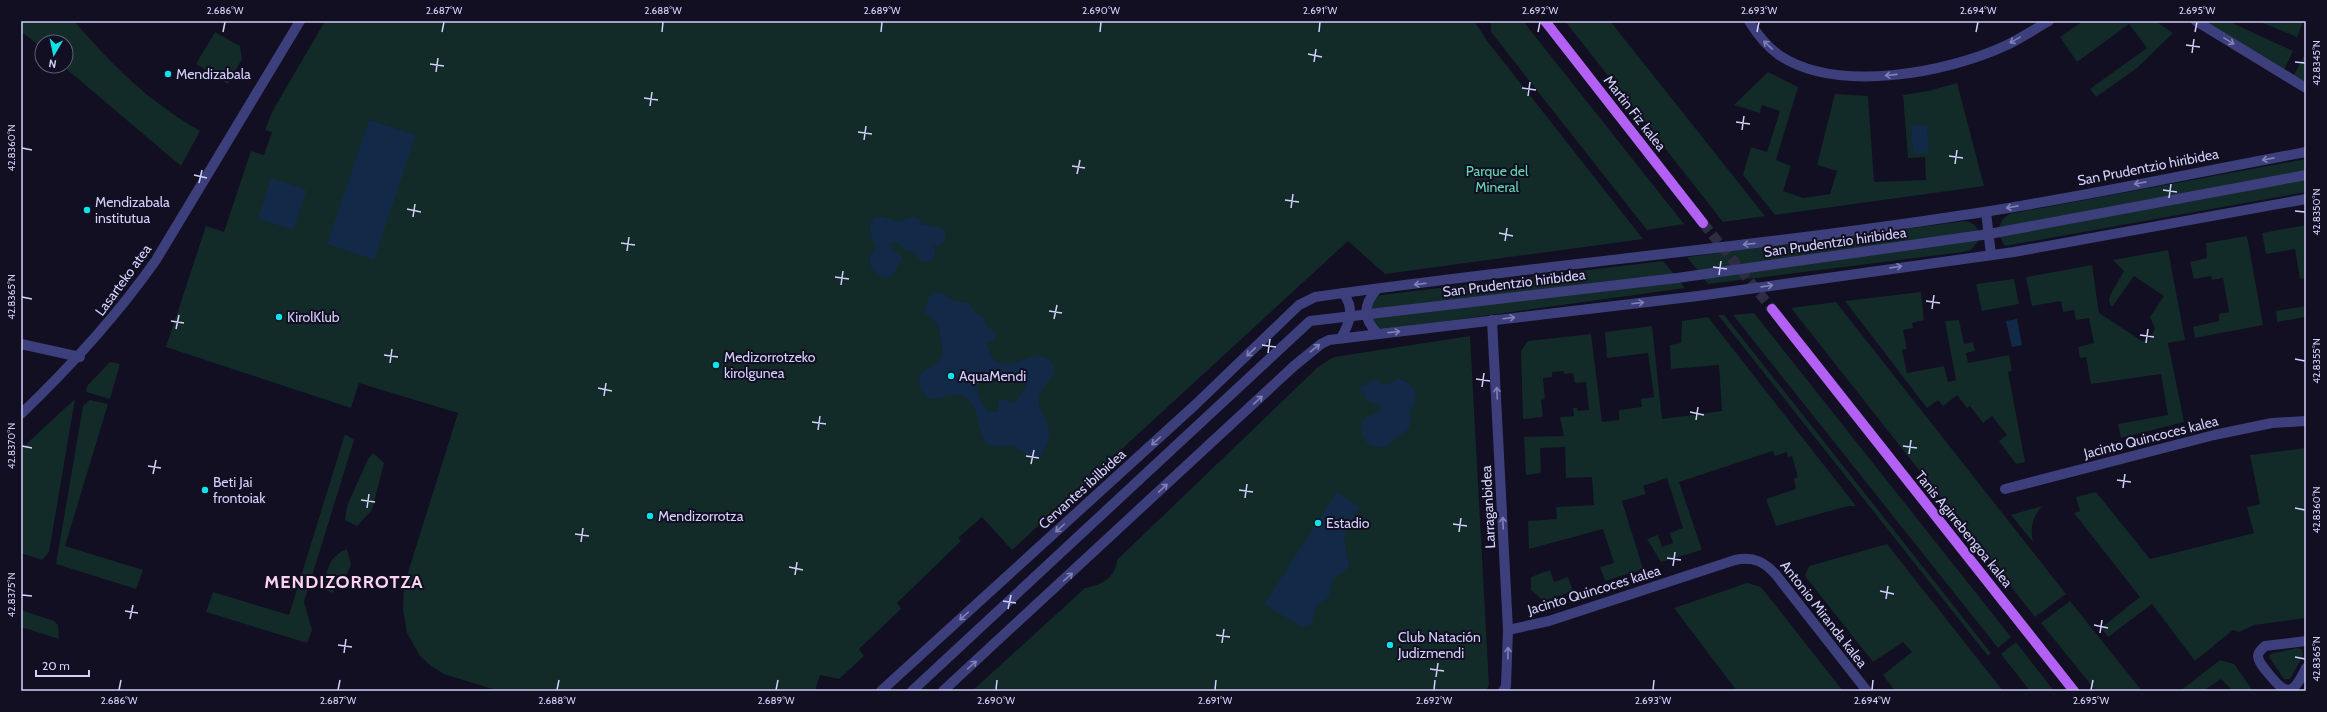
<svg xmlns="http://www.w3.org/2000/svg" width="2327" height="712" viewBox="0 0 2327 712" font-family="Cabin,sans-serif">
	<rect width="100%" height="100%" fill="#110f21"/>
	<g fill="#122a28">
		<path d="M21 21H74C113 66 148 101 200 131L181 166 63 66H66V42H42V48L21 31Z"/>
		<path d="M325 21H1474L1488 42 1643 239 1385 274 1348 241 1012 550 982 517 958 538 961 541 897 603 901 609 859 649 864 656 839 679 820 675 815 691H499L444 674 431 666 420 656 407 633 403 609 404 585 458 413 359 383 351 408 166 347 206 226 224 232 251 151 264 155 272 132 265 130 272 112Z"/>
		<path d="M1491 21H1523L1684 224 1647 230 1491 32Z"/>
		<path d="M1565 21H1610L1765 216 1723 222Z"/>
		<path d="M2083 21H2155L2173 33 2137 68 2096 97 2090 89 2094 86 2147 48 2129 24 2077 62 2060 37Z"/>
		<path d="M2204 21H2228L2293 51 2284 70Z"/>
		<path d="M2258 21H2300L2303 22 2297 37Z"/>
		<path d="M215 32 240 46 242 59 228 84 196 64Z"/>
		<path d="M2304 56 2306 57V82L2294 75Z"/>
		<path d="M1768 72 1798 87 1776 160 1791 166 1783 191 1803 198 1830 194 1837 171 1817 165 1835 94 1868 96 1874 182 1926 180 1925 157 1908 158 1903 95 1928 91 1957 83 1984 186 1775 215 1743 175 1751 147 1767 152 1780 111 1762 105 1760 113 1734 105Z"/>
		<path d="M2306 159V192L2011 245 2005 246C1996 234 1997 222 2009 214Z"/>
		<path d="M1966 221C1977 224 1978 229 1980 239L1971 250 1963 252 1708 284 1687 257Z"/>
		<path d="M2306 225V278L2300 279 2295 249 2266 254 2262 233Z"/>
		<path d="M2247 236 2263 325 2195 338 2193 327 2219 321V314L2229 312 2223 278 2212 280 2211 276 2194 279 2190 262 2207 258 2206 243Z"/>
		<path d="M2168 250 2185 340 2168 343 2184 422 2121 438 2118 424 2168 415 2161 374 2091 384 2086 357 2080 358 2078 347 2094 343 2089 318 2076 320 2074 310 2063 312 2061 301 2032 306 2026 277 2092 265 2099 313 2142 341 2149 340 2155 329 2150 317 2164 296 2134 276 2112 307 2109 302 2110 295 2124 271 2113 260Z"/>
		<path d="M1663 261 1685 288 1381 330C1370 320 1370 311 1371 298L1381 295Z"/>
		<path d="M2014 279 2019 304 1982 311 1976 284Z"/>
		<path d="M1921 292 1924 320 1912 323 1913 328 1903 330 1907 349 1902 350 1907 373 1944 366 1948 382 1956 380 1945 321 1959 320 1964 344 1973 342 1975 351 1966 353 1968 363 2009 355 2012 371 2008 372 2025 462 2016 464 1999 441 2007 435 1992 416 1983 423 1970 406 1967 408 1957 395 1943 406 1938 400 1927 408 1845 301Z"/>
		<path d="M1836 302 2066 594 2035 617 1791 308Z"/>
		<path d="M2306 306V317L2277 322 2276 311Z"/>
		<path d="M1754 313 2011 637 1998 648 1733 315Z"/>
		<path d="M1718 315H1724L1991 653 1988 656Z"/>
		<path d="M1708 317 1856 506H1848L1776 526 1766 499 1796 489 1794 479 1798 477 1792 456 1788 457 1787 452 1775 456 1773 451 1679 482 1702 550 1661 562 1647 539 1658 535 1662 547 1673 543 1670 533 1683 528 1667 478 1643 486 1646 494 1622 501 1643 569 1605 581 1600 567 1614 563 1603 529 1529 549 1528 521 1557 519 1556 507 1594 505 1592 477 1566 478 1565 447 1540 448 1541 473 1526 475 1524 437 1564 436 1560 417 1574 416 1573 408H1577L1578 411 1589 410 1586 382 1575 383 1573 373 1564 374V371L1552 372V377L1543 378 1545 399 1541 400 1543 417 1523 419 1521 351 1528 341 1591 334 1602 422 1619 420V410L1642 407 1641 399 1654 397 1648 353 1607 358 1605 332 1652 326 1662 419 1722 411 1719 365 1671 369 1670 345 1681 343 1682 321Z"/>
		<path d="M1470 336 1489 685 1486 691H972L1085 588C1102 585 1115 578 1117 560L1318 367 1334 357Z"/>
		<path d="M110 362 120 364 110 399 86 392 87 386Z"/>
		<path d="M75 399 49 552 42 560 21 553V449Z"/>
		<path d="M90 400 108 404 65 546 143 570 136 589 56 564 83 406Z"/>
		<path d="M345 434 354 440 304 602 312 630 307 643 206 612 213 592 289 615Z"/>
		<path d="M2306 448V618L2254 625 2239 632 2233 630 2195 661 2152 604 2108 637 2101 628 2140 597 2074 513 2080 511 2076 497 2096 492 2150 559 2254 533 2247 507 2260 504 2250 455Z"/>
		<path d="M373 453 384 463 372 510 357 526 345 520 347 506 368 459Z"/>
		<path d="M2042 506C2032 518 2030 527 2033 542L2011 515Z"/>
		<path d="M1887 544 2003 691H1895L1883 675 1912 652 1903 642 1873 662 1805 576 1809 566Z"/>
		<path d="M347 549 351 565 345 578 332 593 326 590C325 572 328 557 347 549Z"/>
		<path d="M1550 570 1554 582 1568 577 1573 591 1544 601 1531 590V577Z"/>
		<path d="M1747 583 1761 587 1843 691H1737L1674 608Z"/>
		<path d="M2070 601 2142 691H2096L2041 623Z"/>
		<path d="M21 610 54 621 58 625 59 639 21 627Z"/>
		<path d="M2016 642 2054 691H2030L2001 654Z"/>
		<path d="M2297 648 2302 649 2303 656 2290 679H2284L2269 657 2270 654Z"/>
		<path d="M2220 660 2234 664 2253 691H2233L2221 679 2203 691H2180Z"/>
	</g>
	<g fill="#122a47" fill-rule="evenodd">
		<path d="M369 120 416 135 374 260 327 244Z"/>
		<path d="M1911 125H1927L1929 153H1913Z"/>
		<path d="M271 178 307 190 293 230 258 219Z"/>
		<path d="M913 216C932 225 922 239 913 252L906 251 897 242 887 244 902 257C901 265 894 270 891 278L880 276 871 268 870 257 876 247C871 235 866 228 875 217H883L898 222Z"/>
		<path d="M937 292 943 293 950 299 970 304 974 313 984 318 986 326 996 332 995 339 987 343C994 379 1018 359 1040 355 1049 359 1056 363 1054 375 1044 386 1033 398 1042 413 1045 419 1049 424 1049 431 1050 440 1046 447 1042 455L1032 458 1012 445 999 447 987 444C978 432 979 411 970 402 954 385 941 403 929 398 926 396 923 392 920 389L919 377C925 368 934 366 940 359 944 353 942 347 941 340 940 326 936 321 924 313L928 298ZM986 372 1003 377 1019 375 1025 378 1027 384 1015 403 1003 399 999 401 997 412H987C984 400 973 396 979 383 981 378 982 375 986 372Z"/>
		<path d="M2017 319 2022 345 2012 347 2006 321Z"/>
		<path d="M1399 379C1415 383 1422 399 1409 412 1414 429 1408 430 1395 438 1391 441 1389 446 1383 447 1366 450 1356 432 1365 418L1378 412 1381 408 1379 403H1372L1365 399 1363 391H1359L1360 386 1364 387 1372 380H1377L1384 385Z"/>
		<path d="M1337 492 1360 507 1344 532 1347 534 1344 539 1349 566 1344 572 1333 579 1329 597 1316 606 1312 624 1301 627 1264 604Z"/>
	</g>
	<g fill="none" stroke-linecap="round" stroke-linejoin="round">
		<g stroke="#122a47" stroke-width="19">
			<path d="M924 234 936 236"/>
			<path d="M918 244 926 252"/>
		</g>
		<path stroke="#2e2c42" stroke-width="10" stroke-dasharray="10 5" stroke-linecap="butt" d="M1703 223 1772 309"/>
		<g stroke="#3d3f7c" stroke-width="10">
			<path d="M1749 21C1757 34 1766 46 1779 55 1837 94 1947 73 2007 45 2021 38 2035 29 2049 21"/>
			<path d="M2196 21 2306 88"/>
			<path d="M1986 212 1991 255"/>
			<path d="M1377 289C1363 305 1362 318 1378 334"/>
			<path d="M1492 320 1508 630 1506 686 1503 691"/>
			<path d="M1341 338C1350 323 1355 308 1343 293"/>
			<path d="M21 344 80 357"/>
			<path d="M21 414C71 366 116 317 156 260L300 21"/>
			<path d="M2005 489 2214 435 2272 423 2306 421"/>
			<path d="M1508 630 1549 621 1735 560C1754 556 1765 562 1777 576L1867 691"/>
			<path d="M2306 641 2265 646C2262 649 2258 652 2258 656 2258 662 2264 668 2268 673 2287 697 2293 695 2306 668"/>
			<path d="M881 691 1195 405 1299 305 1315 297C1531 266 1748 248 1964 215 2079 198 2192 173 2306 152"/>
			<path d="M912 691 1310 321 1677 278 1989 234 2306 175"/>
			<path d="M943 691 1294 366 1321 344 1329 340 1698 296 2014 252 2306 199"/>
		</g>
		<g stroke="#b360f4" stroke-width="10">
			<path d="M1545 21 1703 223"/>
			<path d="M1772 309 2074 691"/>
		</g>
	</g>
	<defs><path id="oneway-shaft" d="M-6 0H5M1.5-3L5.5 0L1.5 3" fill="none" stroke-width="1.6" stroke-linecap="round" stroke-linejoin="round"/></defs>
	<g stroke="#8081b6">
		<use href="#oneway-shaft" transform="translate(2015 40) rotate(151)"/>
		<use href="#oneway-shaft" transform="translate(2229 41) rotate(31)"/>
		<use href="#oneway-shaft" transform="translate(1768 45) rotate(-137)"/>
		<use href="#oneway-shaft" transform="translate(1891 75) rotate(174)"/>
		<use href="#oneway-shaft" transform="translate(2268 159) rotate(169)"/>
		<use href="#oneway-shaft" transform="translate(2140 183) rotate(169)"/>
		<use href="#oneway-shaft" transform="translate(2012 207) rotate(169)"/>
		<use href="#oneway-shaft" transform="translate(1749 244) rotate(174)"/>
		<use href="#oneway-shaft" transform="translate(1896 267) rotate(-8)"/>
		<use href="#oneway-shaft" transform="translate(1420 284) rotate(173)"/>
		<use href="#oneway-shaft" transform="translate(1767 286) rotate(-8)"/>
		<use href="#oneway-shaft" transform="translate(1638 303) rotate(-7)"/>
		<use href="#oneway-shaft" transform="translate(1509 318) rotate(-7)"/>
		<use href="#oneway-shaft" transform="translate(1394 332) rotate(-6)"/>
		<use href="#oneway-shaft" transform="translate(1315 348) rotate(-40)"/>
		<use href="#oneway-shaft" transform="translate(1251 352) rotate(136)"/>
		<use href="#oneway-shaft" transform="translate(1497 393) rotate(-93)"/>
		<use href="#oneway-shaft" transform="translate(1258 400) rotate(-43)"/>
		<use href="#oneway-shaft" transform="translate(1156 441) rotate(138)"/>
		<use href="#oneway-shaft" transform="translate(1163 488) rotate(-43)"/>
		<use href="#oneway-shaft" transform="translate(1503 523) rotate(-93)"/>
		<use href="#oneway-shaft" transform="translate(1060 528) rotate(138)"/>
		<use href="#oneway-shaft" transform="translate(1068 577) rotate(-42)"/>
		<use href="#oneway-shaft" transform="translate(964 616) rotate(138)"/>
		<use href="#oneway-shaft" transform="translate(1508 653) rotate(-89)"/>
		<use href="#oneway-shaft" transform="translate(972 665) rotate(-42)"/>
	</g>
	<path fill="none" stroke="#d3d1fc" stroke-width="1.5" d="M223 32 225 22M442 32 444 22M662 32 663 22M881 32 882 22M1100 32 1101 22M1319 32 1320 22M1538 32 1540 22M1757 32 1759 22M1976 32 1978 22M2195 32 2197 22M2186 45 2200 47M2192 53 2194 39M1308 54 1322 57M1314 62 1316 49M2295 62 2305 63M430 64 444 66M436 72 438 58M1522 88 1536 90M1528 96 1530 82M644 98 658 100M650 106 652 92M1736 122 1750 124M1742 130 1744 116M858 132 872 134M864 140 866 126M22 148 32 150M1949 156 1963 158M1955 164 1957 150M1072 166 1085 168M1077 174 1080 160M194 175 207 178M199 183 202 170M2163 190 2177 192M2169 198 2171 184M1285 200 1299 202M1291 208 1293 194M407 209 421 212M2295 211 2305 212M413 217 415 204M1499 233 1513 236M1505 241 1507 228M621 243 635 245M627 251 629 237M1713 267 1727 269M1719 275 1721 261M835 277 849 279M841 285 843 271M22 297 32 299M1926 301 1940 303M1932 309 1934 295M1049 311 1062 313M1054 319 1057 305M171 321 184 323M176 329 179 315M2140 335 2154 337M2146 343 2148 329M1262 345 1276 347M1268 353 1270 339M384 355 398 357M2295 359 2305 361M390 363 392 349M1476 379 1490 381M1482 387 1484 373M598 388 612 391M604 396 606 383M1690 412 1704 415M1696 420 1698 407M812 422 826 424M818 430 820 416M22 446 32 448M1903 446 1917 448M1909 454 1911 440M1026 456 1039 458M1031 464 1034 450M148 466 161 468M153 474 156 460M2117 480 2131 482M2123 488 2125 474M1239 490 1253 492M1245 498 1247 484M361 500 375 502M367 508 369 494M2295 508 2305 510M1453 524 1467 526M1459 532 1461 518M575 534 589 536M581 542 583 528M1667 558 1681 560M1673 566 1675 552M789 567 803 570M795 575 797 562M1880 591 1894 594M22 595 32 596M1886 599 1888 586M1003 601 1016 603M1008 609 1011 595M125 611 138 613M130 619 133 605M2094 625 2108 628M2100 633 2102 620M1216 635 1230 637M1222 643 1224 629M338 645 352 647M344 653 346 639M2295 657 2305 659M1430 669 1444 671M1436 677 1438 663M119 690 121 680M338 690 340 680M557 690 559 680M776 690 778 680M996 690 997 680M1215 690 1216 680M1434 690 1435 680M1653 690 1654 680M1872 690 1873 680M2091 690 2093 680"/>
	<g fill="#10e2e9" stroke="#110f21" stroke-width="1.5">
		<circle cx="168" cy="74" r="4"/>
		<circle cx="87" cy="210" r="4"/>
		<circle cx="279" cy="317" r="4"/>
		<circle cx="716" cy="365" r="4"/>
		<circle cx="951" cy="376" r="4"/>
		<circle cx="205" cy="490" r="4"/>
		<circle cx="650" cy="516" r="4"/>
		<circle cx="1318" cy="523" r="4"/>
		<circle cx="1390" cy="645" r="4"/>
	</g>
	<g text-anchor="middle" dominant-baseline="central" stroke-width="4" stroke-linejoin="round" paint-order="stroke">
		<g font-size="14" fill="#d3d1fc" stroke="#110f21" text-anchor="start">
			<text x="176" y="74">Mendizabala</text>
			<text x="95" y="202">Mendizabala<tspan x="95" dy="16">institutua</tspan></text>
			<text x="287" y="317">KirolKlub</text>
			<text x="724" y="357">Medizorrotzeko<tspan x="724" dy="16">kirolgunea</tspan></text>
			<text x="959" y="376">AquaMendi</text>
			<text x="213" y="482">Beti Jai<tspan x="213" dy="16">frontoiak</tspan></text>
			<text x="658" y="516">Mendizorrotza</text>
			<text x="1326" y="523">Estadio</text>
			<text x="1398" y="637">Club Natación<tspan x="1398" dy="16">Judizmendi</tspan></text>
		</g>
		<g font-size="14" fill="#d3d1fc" stroke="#110f21">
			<text transform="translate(1635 113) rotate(52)">Martin Fiz kalea</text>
			<text transform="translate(2148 167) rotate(-11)">San Prudentzio hiribidea</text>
			<text transform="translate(1835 242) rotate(-8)">San Prudentzio hiribidea</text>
			<text transform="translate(123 280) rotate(-54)">Lasarteko atea</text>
			<text transform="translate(1514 283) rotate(-7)">San Prudentzio hiribidea</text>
			<text transform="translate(2151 437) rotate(-14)">Jacinto Quincoces kalea</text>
			<text transform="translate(1082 489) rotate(-42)">Cervantes ibilbidea</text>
			<text transform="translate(1488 507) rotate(-93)">Larraganbidea</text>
			<text transform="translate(1964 529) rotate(51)">Tanis Agirrebengoa kalea</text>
			<text transform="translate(1594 590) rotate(-17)">Jacinto Quincoces kalea</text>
			<text transform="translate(1824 614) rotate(52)">Antonio Miranda kalea</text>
		</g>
		<g font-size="14" fill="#63d7b2" stroke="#110f21">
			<text x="1497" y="171">Parque del<tspan x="1497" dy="16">Mineral</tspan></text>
		</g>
		<g font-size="18" font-weight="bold" letter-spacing="1" fill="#fcd3f0" stroke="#110f21">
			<text x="344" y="582">MENDIZORROTZA</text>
		</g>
	</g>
	<rect width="2327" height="712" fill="none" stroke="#110f21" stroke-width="44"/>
	<g transform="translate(54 54) rotate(189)"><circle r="19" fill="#110f21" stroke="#5f5d79"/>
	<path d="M0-3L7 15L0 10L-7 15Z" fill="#10e2e9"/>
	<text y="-6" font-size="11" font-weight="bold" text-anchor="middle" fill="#d3d1fc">N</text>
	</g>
	<path d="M36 670v6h53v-6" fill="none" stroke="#d3d1fc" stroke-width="2"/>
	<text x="42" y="670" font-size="12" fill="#d3d1fc" stroke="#110f21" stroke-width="3" paint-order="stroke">20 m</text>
	<rect x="22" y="22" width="2283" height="668" fill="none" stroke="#d3d1fc" stroke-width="1.5"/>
	<g font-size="10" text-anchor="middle" fill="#d3d1fc">
		<text x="225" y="14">2.686°W</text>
		<text x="444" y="14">2.687°W</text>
		<text x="663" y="14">2.688°W</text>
		<text x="882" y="14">2.689°W</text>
		<text x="1101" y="14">2.690°W</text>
		<text x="1320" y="14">2.691°W</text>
		<text x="1540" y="14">2.692°W</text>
		<text x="1759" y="14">2.693°W</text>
		<text x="1978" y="14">2.694°W</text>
		<text x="2197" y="14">2.695°W</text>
		<text transform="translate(2316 63) rotate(-90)" y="4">42.8345°N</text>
		<text transform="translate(11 148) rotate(-90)" y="4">42.8360°N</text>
		<text transform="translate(2316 212) rotate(-90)" y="4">42.8350°N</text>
		<text transform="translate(11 297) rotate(-90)" y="4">42.8365°N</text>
		<text transform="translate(2316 361) rotate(-90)" y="4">42.8355°N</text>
		<text transform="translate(11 446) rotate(-90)" y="4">42.8370°N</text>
		<text transform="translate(2316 510) rotate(-90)" y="4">42.8360°N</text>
		<text transform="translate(11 595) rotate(-90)" y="4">42.8375°N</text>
		<text transform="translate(2316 659) rotate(-90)" y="4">42.8365°N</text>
		<text x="119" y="704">2.686°W</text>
		<text x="338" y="704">2.687°W</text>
		<text x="557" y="704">2.688°W</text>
		<text x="776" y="704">2.689°W</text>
		<text x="996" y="704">2.690°W</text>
		<text x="1215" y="704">2.691°W</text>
		<text x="1434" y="704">2.692°W</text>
		<text x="1653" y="704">2.693°W</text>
		<text x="1872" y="704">2.694°W</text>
		<text x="2091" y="704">2.695°W</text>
	</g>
</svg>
